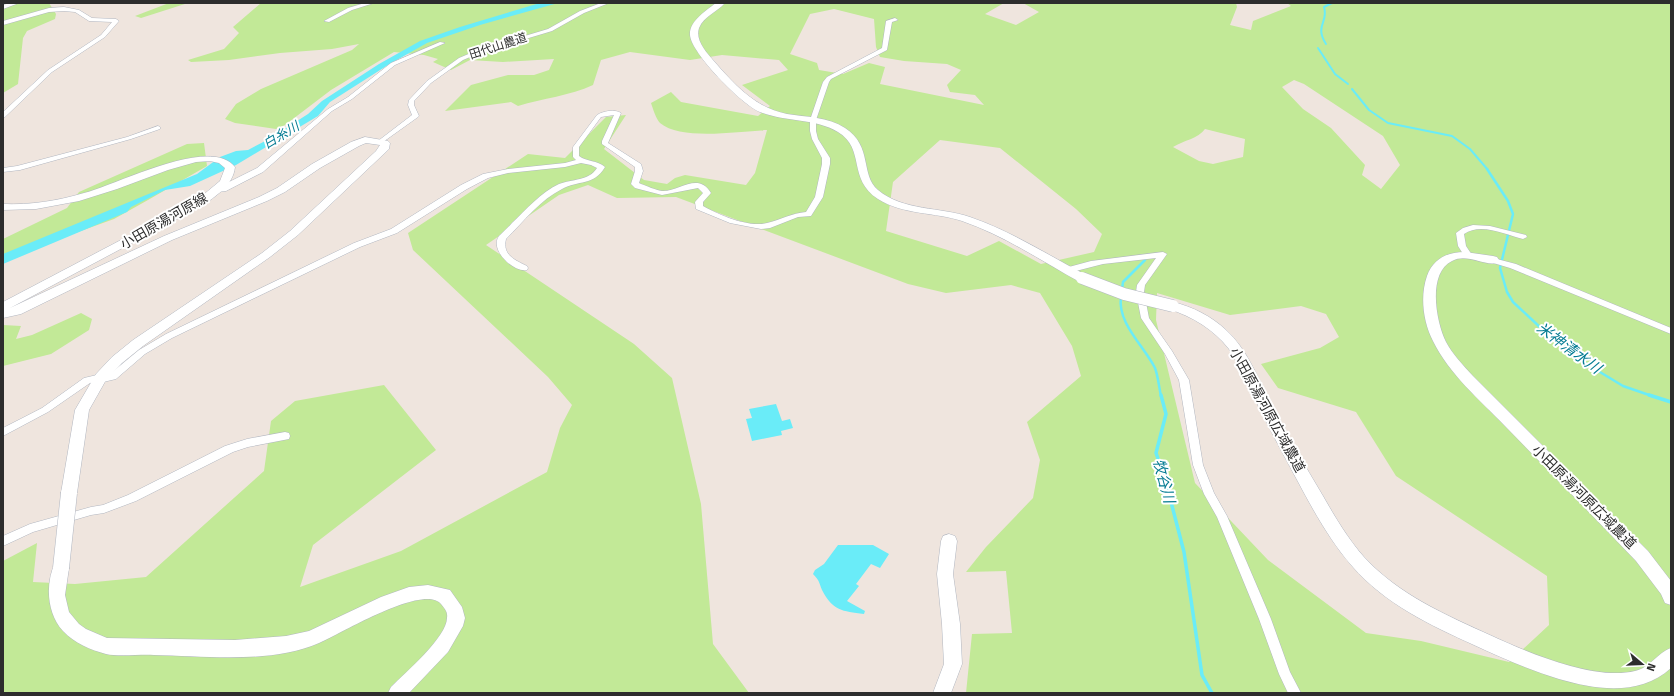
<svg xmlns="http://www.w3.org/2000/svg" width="1674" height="696" viewBox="0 0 1674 696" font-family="'Fira Sans','Noto Sans JP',sans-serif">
	<rect width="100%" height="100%" fill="#efe5de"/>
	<g fill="#c2e997" fill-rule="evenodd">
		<path d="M21 3H49L56 14 55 19 27 31 23 38 18 84 3 93V5Z"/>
		<path d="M169 3H188L141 18 135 16Z"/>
		<path d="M261 3H1004L985 14 1016 25 1039 12 1023 3H1236L1237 7 1230 25 1251 30 1253 21 1291 6 1287 3H1671V693H966L972 634 1012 633 1006 571 966 572 986 547 1033 498 1040 460 1027 422 1081 376 1072 346 1040 293 1011 285 946 293 908 284 676 197 617 198 588 185 559 195 486 245 634 344 672 378 701 504 713 644 749 693H3V561L37 543 33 582 75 584 146 577 264 471 271 421 295 401 384 385 436 450 313 545 300 587 401 551 547 472 560 428 572 405 548 377 413 250 408 233 528 154 565 158 606 117 626 115 604 149 644 180 667 184 675 178 685 175 746 185 755 173 767 130C740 131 681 141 660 123 656 119 653 109 651 103L671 92 681 102 758 116 770 106 742 85 788 70 779 60 722 55 690 60 630 52 601 60 593 85C570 96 543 98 518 106L511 102 445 111 471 85 508 75H534L549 70 554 59 503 62 470 60 451 70 433 62 438 59 424 55 394 52 331 90 285 125 276 129 235 123 225 119 236 104 261 89 352 50 359 44 332 49 280 53 229 60 191 62 188 60 224 49 239 33 233 27ZM834 9 874 19 876 47 880 57 904 61 947 64 961 70 947 85 950 92 975 95 984 105 880 84 885 67 869 63 843 74 819 70 817 63 790 54 810 14ZM1294 80 1304 84 1383 136 1400 165 1381 189 1362 175 1365 165 1331 128 1303 109 1282 87ZM1205 129 1245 139 1243 157 1213 164 1199 161 1173 147C1184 140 1198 139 1205 129ZM940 140 1000 148 1076 209 1102 234 1094 252 1041 264 999 241 967 256 886 231 893 182ZM1157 293 1230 315 1301 306 1326 314 1339 337 1320 348 1261 364 1278 388 1356 412 1396 476 1547 576 1549 625 1509 662 1421 641 1366 633 1268 560 1195 483 1156 320Z"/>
		<path d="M204 143 207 166 148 200 114 219 3 259V239L67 208 79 192 187 144Z"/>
		<path d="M81 313 92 319 89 330 51 354 3 366V325L21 326 16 339 32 335Z"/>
	</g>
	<g fill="#6aecf8">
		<path d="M540 3H558L480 25 427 43 388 65 330 102 318 116 236 165 190 186 165 190 131 207 127 212 3 264V254L197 174 220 157 236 151 248 150 269 139 308 114 322 101 379 64 420 41 460 27Z"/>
		<path d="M776 404 782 421 790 419 793 428 781 431 782 435 752 441 746 419 752 418 749 409Z"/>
		<path d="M838 545H873L889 554 880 568 871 564 856 584 859 586 847 601 865 611 864 614C842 611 833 611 822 590 819 583 820 581 813 574L815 570 824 564Z"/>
	</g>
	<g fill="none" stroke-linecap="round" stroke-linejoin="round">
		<g stroke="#6aecf8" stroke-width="2">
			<path d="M1326 44C1314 25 1329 22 1324 7L1332 3"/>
			<path d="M1318 48 1335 74 1348 84"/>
			<path d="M1352 89 1369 110 1388 123 1452 136 1470 149 1488 170"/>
		</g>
		<g stroke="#6aecf8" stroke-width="2.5">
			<path d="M1487 169 1508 201 1513 214 1500 268 1507 292 1513 302 1558 344 1585 363 1623 386 1652 396"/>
			<path d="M1122 289 1123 282 1145 260"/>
			<path d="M1121 297C1117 323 1144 346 1155 368 1158 376 1159 387 1161 396"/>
		</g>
		<g stroke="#6aecf8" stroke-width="3.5">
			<path d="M1161 395 1166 414 1156 453 1164 475 1184 552 1202 675 1212 693"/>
			<path d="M1649 395 1671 402"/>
		</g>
		<defs>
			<g id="street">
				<path d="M10 3H19L3 9V5Z"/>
				<path d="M365 3H374L352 10 329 22 324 21 348 8Z"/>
				<path d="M601 3H609L584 13 552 31 482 52 463 60 431 83 414 101V105L419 116 418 117 383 142 381 143 378 141 412 115 408 105 409 100 427 81 459 58 478 50 548 29 580 11Z"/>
				<path d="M64 7 79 10 92 18 116 19 119 21 105 37 52 72 5 117 3 118V112L48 70 101 35 112 22 89 21 75 12 64 11 49 12 3 25V21L49 8Z"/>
				<path d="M895 18 898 20 892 22 887 50 831 79 829 82 816 120V131L818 139 830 158V164L823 197 811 216 798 217 770 228 761 229 730 223 696 209 695 202 703 193 698 188 662 195 635 188 631 184 635 171V167L602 144V141L614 115 601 117 579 147V156C587 162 597 160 605 167 594 186 578 180 562 189 540 200 523 222 506 239 502 255 515 260 527 266L528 268 527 270C514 273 489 250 499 236 503 232 508 228 512 223 526 210 541 192 559 184 572 179 589 181 597 168L591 165 581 163 565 167 508 173 488 178 467 189 397 233 360 247 172 338 145 354 116 379 99 383 95 382 90 383 48 412 3 436V428L42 408 84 378 101 374 105 375 110 374 139 350 166 334 354 243 391 229 461 185 483 174 508 169 565 163 576 160 573 157V147L597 115C603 111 615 109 621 113L608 143 641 164 643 171 639 183 641 184C647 186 655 190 662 191 679 192 698 171 711 193L703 202V206C719 215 749 228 767 223 780 220 792 213 806 212L815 197 822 164V158L812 139 810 131V120L823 82 827 77 882 48 886 21Z"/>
				<path d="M440 42 445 43 395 65 352 99 332 111 263 172 226 191 217 192 213 190 257 168 328 109 348 97 391 63Z"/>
				<path d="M158 126 160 127V129L131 139 20 170 3 172V168L17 166 127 137Z"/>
				<path d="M1473 225 1490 226 1526 235 1527 237 1523 239C1506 235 1481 222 1464 234L1466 246 1472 255 1468 257H1465L1458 246 1456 233 1463 228Z"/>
				<path d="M1163 252 1167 254 1145 285 1144 292 1149 318 1172 351 1189 380 1203 465 1214 493 1227 516 1271 619 1290 672 1301 693H1288L1279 674 1259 619 1217 517 1204 494 1193 465 1179 380 1165 354 1141 318 1136 292 1137 285 1156 258 1103 264 1068 273 1064 270 1065 268 1091 261Z"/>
				<path d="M1490 258H1493L1516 264 1671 328V334L1510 268 1490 262 1489 260Z"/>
				<path d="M285 432 289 433 290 436 289 439 248 447 233 452 136 501 104 513 91 515 33 532 3 546V536L30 524 91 507 103 505 128 495 225 446 247 439Z"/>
			</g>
			<g id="secondary">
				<path d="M716 3H725C717 12 704 16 699 28 695 40 706 52 713 60 734 84 755 108 787 114 806 117 828 117 845 128 873 146 860 175 878 190 903 211 941 207 970 217 1011 231 1048 255 1086 275L1088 278 1086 281H1078C1040 260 1003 235 962 221 935 212 903 215 878 199 847 179 866 149 838 132 815 118 785 122 760 112 742 105 691 53 690 35 689 21 707 10 716 3Z"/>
				<path d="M365 137 388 141 390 143 389 149 298 235 270 257 143 346 122 363 106 380 89 410 77 493 74 497 69 499 64 497 61 493 75 410 96 374 112 357 133 340 262 253 290 231 376 151 380 145 366 143 359 146 320 168 285 192 267 201 172 240 21 314 3 318V302L197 200 220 181 225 168 219 163 210 161 196 162 168 170 117 189 79 201 36 209 3 210V204C31 205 57 201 84 193 116 185 211 135 235 167 233 185 218 194 205 204L10 308 164 236 259 197 277 188 312 164 351 142Z"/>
				<path d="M1465 252 1493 256 1497 257 1499 260 1497 263C1483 266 1467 253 1452 261 1427 273 1436 322 1446 342 1453 355 1463 365 1473 376L1648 551 1671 581V605L1665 603 1661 594 1636 561C1593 516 1549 471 1505 426 1480 400 1449 374 1433 341 1423 322 1420 296 1427 276 1433 259 1447 252 1465 252Z"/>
				<path d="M1173 302C1193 307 1211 316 1226 330 1247 349 1257 377 1270 401 1287 433 1304 465 1323 496 1335 517 1348 539 1364 557 1399 595 1446 615 1492 636 1529 653 1595 681 1635 671 1650 668 1657 653 1671 648V668C1640 696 1597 690 1559 679 1530 670 1502 658 1474 645 1430 625 1385 604 1352 566 1323 533 1303 490 1282 452 1272 433 1262 414 1253 395 1245 379 1238 363 1229 349 1213 329 1193 317 1169 309L1167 306 1169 303Z"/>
				<path d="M949 534 955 536 957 541 953 574 960 624 962 664 951 693H933L944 664 942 624 937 574 941 541 943 536Z"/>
				<path d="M61 561 67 563 69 568 65 595 69 612 79 624 86 629 107 638 235 640 286 636 309 631 381 597 409 587 428 585 450 590 462 607 465 618 463 626 448 652 409 693H388L391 687C405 673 447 637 447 618 448 612 445 609 441 604 424 583 340 634 319 643 271 664 206 656 154 655 140 654 119 657 106 654 91 650 74 643 63 631 47 614 45 584 55 563Z"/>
			</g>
		</defs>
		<use href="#street" stroke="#b2b7c1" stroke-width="1"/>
		<use href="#secondary" stroke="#b2b7c1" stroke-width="1"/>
		<use href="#street" fill="#fff" fill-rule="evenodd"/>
		<use href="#secondary" fill="#fff" fill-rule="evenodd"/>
		<defs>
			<path id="secondary-bridge-far1" d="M1082 278 1124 294 1173 306"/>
			<path id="secondary-bridge" d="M61 568 69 493"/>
		</defs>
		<use href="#secondary-bridge-far1" stroke="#b2b7c1" stroke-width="13" stroke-linecap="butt"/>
		<use href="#secondary-bridge" stroke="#b2b7c1" stroke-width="17" stroke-linecap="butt"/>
		<use href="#secondary-bridge-far1" stroke="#fff" stroke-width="12"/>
		<use href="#secondary-bridge" stroke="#fff" stroke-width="16"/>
	</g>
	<g text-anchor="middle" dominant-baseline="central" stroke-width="4" stroke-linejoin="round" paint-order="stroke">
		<g font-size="12" fill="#2d2d2d" stroke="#fff">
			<text transform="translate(498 46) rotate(-18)">田代山農道</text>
		</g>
		<g font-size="13" font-style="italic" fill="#057c93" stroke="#fff">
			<text transform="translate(281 135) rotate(-31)">白糸川</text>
		</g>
		<g font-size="14" fill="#2d2d2d" stroke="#fff">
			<text transform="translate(164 221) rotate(-30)">小田原湯河原線</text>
			<text transform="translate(1267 410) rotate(61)">小田原湯河原広域農道</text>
			<text transform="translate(1584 497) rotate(45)">小田原湯河原広域農道</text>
		</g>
		<g font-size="15" font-style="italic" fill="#057c93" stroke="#fff">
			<text transform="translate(1569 348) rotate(36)">米神清水川</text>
			<text transform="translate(1164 481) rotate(75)">牧谷川</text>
		</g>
	</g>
	<rect width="1674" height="696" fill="none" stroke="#2d2d2d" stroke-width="8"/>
	<g transform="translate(1642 664) rotate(109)" stroke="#ffffff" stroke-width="3" paint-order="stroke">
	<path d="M0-3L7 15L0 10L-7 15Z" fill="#2d2d2d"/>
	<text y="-6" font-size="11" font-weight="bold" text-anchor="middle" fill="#2d2d2d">N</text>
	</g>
</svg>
